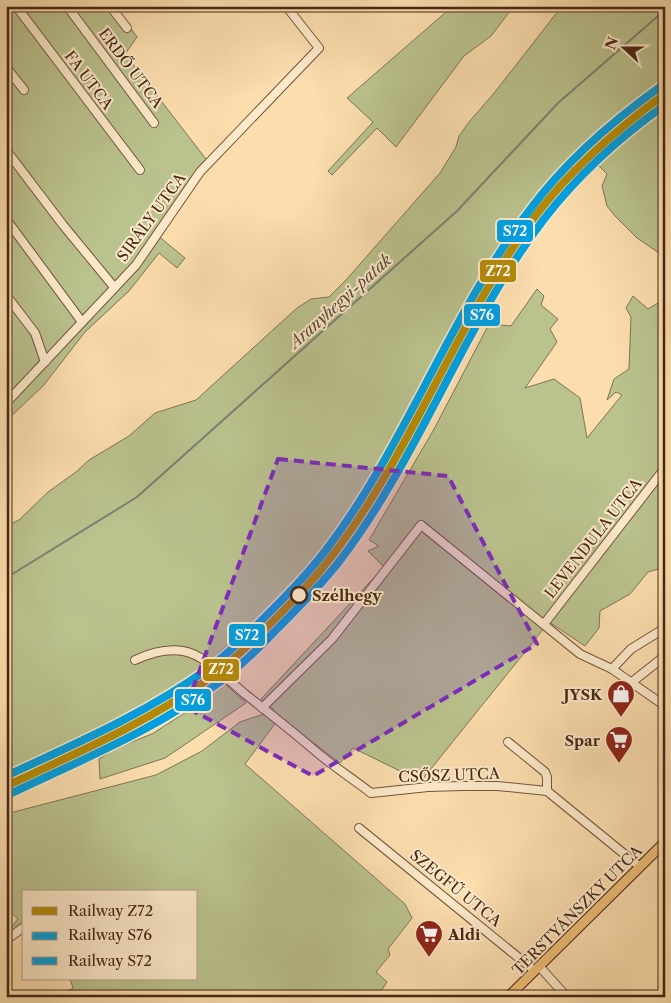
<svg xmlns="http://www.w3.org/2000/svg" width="671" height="1003" viewBox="0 0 671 1003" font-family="'Libre Caslon Text',serif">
	<rect width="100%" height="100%" fill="#fbddae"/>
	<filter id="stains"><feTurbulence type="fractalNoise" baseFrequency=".004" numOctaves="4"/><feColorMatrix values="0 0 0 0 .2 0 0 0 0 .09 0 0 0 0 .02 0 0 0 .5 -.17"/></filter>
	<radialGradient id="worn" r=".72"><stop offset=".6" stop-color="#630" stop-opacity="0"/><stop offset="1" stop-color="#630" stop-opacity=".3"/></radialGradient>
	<g fill="#bac28e" stroke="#807452">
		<path d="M6 6H114L137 37 125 54 209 163 157 235 185 258 177 268 159 253 129 291 85 332 43 386 6 421Z"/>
		<path d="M453 6H514L491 36 464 56 396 147 377 128 332 175 328 171 373 122 347 98Z"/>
		<path d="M562 6H665V85L644 97 600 134 519 220 503 241 497 253 470 297 389 449 362 496 295 588 270 614 238 635 213 659 196 678 136 715 6 774V526L19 520 48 492 76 472 89 460 129 436 155 413 196 400 297 308 311 299 329 297 346 280 440 173 456 147 459 136 469 122 495 92Z"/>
		<path d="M665 108V257L637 238 615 216 607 206 602 186 607 174 597 164 646 120Z"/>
		<path d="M537 289 544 296 541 305 558 319 550 329 557 342 525 388 554 379 580 398 587 438 622 395 616 392 607 400 614 379 629 369 631 317 626 308 633 296 648 309 665 299V567L648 572 630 594 600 611 599 628 585 646 549 622 422 780 400 771 353 748 340 763 279 717 272 708 261 699 384 567 368 551 379 546 369 540 433 431 489 324 511 326Z"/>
		<path d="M223 682 246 703 165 758 100 779 99 759 116 748 152 734 197 705Z"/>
		<path d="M267 713 277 721 245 764 405 904 412 918 388 949 390 955 376 972 387 982 377 997H58L73 988 70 979H196V892H24V927L12 933 10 929 18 919 6 908V814L156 775 202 751 240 722Z"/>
	</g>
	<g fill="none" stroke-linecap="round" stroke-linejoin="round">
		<path stroke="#7c8073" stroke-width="2" d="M6 578 137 497 457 211 558 103 665 10"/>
		<defs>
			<g id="minor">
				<path d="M16 6 140 170"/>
				<path d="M67 6 154 123"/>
				<path d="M110 6 127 28"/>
				<path d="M6 67 24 90"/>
				<path d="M6 150 63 225 114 287"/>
				<path d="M6 219 82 322"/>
				<path d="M6 295 35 333 45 362"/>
				<path d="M6 403 136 265 200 172 319 48 286 6"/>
				<path d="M544 624 665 468"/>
				<path d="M135 660C150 653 166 648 183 651 204 654 229 681 245 694 268 712 291 730 313 749 331 765 352 778 371 793L428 787 463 786H497L547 791 639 866"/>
				<path d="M612 669 631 649 665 628"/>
				<path d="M632 682 665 656"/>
				<path d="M262 708 332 639 421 525 580 654 612 669 665 706"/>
				<path d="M508 742 545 772 547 777V791"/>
				<path d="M359 828 535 971"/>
				<path d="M6 940 24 927"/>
				<path d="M539 966 567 997"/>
			</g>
			<path id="major" d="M508 997 665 842"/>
		</defs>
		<use href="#minor" stroke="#74543b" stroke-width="10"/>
		<use href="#major" stroke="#472715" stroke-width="11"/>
		<use href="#minor" stroke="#fce9ca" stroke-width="8"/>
		<use href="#major" stroke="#eebe77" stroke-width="9"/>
		<defs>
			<path id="rail-1" d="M6 786C77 753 151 721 214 675 234 660 251 643 269 625 291 603 313 581 332 556 413 451 456 321 536 215 572 168 617 129 665 94"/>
			<path id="rail-2" d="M10 794C81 760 157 729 221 681 240 666 258 649 275 631 297 609 319 587 338 563 420 457 463 325 544 219 578 175 620 137 665 105"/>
			<path id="rail-3" d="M6 776C75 744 147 713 209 668 228 654 246 636 263 619 285 597 307 575 326 550 406 445 449 316 529 211 565 162 611 122 660 87"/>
		</defs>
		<use href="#rail-1" stroke="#fce9ca" stroke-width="11"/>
		<use href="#rail-2" stroke="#fce9ca" stroke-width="11"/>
		<use href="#rail-3" stroke="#fce9ca" stroke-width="11"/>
		<use href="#rail-1" stroke="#b58a08" stroke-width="8"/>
		<use href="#rail-2" stroke="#00a0e3" stroke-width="8"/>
		<use href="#rail-3" stroke="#00a0e3" stroke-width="8"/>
	</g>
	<path fill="#7b2cbf" fill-opacity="0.2" stroke="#7b2cbf" stroke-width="4" stroke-dasharray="10 6" stroke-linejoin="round" d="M278 459 448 476 537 644 313 776 186 707Z"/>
	<defs>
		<symbol id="shop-pin" viewBox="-11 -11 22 30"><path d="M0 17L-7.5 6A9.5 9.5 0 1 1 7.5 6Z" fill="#8f2418" stroke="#fce9ca"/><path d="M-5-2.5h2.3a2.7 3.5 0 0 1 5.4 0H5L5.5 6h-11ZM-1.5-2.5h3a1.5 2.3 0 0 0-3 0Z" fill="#fff"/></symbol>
		<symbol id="supermarket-pin" viewBox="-11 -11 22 30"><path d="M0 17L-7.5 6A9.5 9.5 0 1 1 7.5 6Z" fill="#8f2418" stroke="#fce9ca"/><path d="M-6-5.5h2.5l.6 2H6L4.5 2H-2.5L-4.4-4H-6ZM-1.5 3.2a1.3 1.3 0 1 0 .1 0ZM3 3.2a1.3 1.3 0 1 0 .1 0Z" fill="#fff"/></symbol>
	</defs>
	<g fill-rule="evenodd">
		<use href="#shop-pin" x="605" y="678" width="32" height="43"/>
		<use href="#supermarket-pin" x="603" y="724" width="32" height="43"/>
		<use href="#supermarket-pin" x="413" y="918" width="32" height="43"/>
	</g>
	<circle fill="#fce9ca" stroke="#472715" stroke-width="2.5" cx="299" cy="595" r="8"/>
	<g text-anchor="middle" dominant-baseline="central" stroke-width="4" stroke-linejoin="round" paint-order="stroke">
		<g font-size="15" fill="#472715" stroke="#fce9ca">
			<text transform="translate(131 68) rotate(53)">ERDŐ UTCA</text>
			<text transform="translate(89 80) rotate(53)">FA UTCA</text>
			<text transform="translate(151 217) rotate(-54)">SIRÁLY UTCA</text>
			<text transform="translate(593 538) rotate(-52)">LEVENDULA UTCA</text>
			<text transform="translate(449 775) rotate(-2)">CSŐSZ UTCA</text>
			<text transform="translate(456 888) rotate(39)">SZEGFŰ UTCA</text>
			<text transform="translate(577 910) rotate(-45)">TERSTYÁNSZKY UTCA</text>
		</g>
		<g font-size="15" font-weight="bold" fill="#472715" stroke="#fce9ca" text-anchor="start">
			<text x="312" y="595">Szélhegy</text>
		</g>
		<g font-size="15" font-weight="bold" fill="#472715" stroke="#fce9ca" text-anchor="end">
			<text x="602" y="694">JYSK</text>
			<text x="600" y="740">Spar</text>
			<text x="448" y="934" text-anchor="start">Aldi</text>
		</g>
		<g font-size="16" font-style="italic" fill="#5d4c3c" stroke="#fce9ca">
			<text transform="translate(340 301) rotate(-42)">Aranyhegyi-patak</text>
		</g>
	</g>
	<g stroke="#fce9ca" stroke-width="2">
		<rect x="496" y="219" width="38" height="24" rx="5" fill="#00a0e3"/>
		<rect x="479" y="259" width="38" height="24" rx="5" fill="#b58a08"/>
		<rect x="463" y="303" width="38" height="24" rx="5" fill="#00a0e3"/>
		<rect x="228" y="623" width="38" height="24" rx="5" fill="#00a0e3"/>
		<rect x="202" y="658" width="38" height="24" rx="5" fill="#b58a08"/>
		<rect x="174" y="688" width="38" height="24" rx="5" fill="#00a0e3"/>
	</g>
	<g font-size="14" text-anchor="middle" font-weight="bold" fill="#fff">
		<text x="515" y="236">S72</text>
		<text x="498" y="276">Z72</text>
		<text x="482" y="320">S76</text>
		<text x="247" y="640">S72</text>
		<text x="221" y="674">Z72</text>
		<text x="193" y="705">S76</text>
	</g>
	<rect width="671" height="1003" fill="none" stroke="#fbddae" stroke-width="25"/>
	<rect x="8" y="8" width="656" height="988" fill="none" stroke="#472715" stroke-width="2.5"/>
	<rect x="12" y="12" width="646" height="978" fill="none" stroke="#472715"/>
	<rect x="22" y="890" width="175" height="90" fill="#fce9ca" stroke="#b49b82"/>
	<rect x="32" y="907" width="25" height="8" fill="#b58a08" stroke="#b49b82"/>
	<text x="68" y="916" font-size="15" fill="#472715">Railway Z72</text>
	<rect x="32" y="932" width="25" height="8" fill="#00a0e3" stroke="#b49b82"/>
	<text x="68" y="940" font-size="15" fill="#472715">Railway S76</text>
	<rect x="32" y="957" width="25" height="8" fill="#00a0e3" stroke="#b49b82"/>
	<text x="68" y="966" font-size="15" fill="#472715">Railway S72</text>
	<g transform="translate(624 48) rotate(291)" stroke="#fce9ca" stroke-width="4" paint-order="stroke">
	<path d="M0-4L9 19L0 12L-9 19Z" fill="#472715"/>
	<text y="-8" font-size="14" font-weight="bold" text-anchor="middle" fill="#472715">N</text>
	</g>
	<rect width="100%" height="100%" filter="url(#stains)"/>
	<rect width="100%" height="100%" fill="url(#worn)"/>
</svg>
